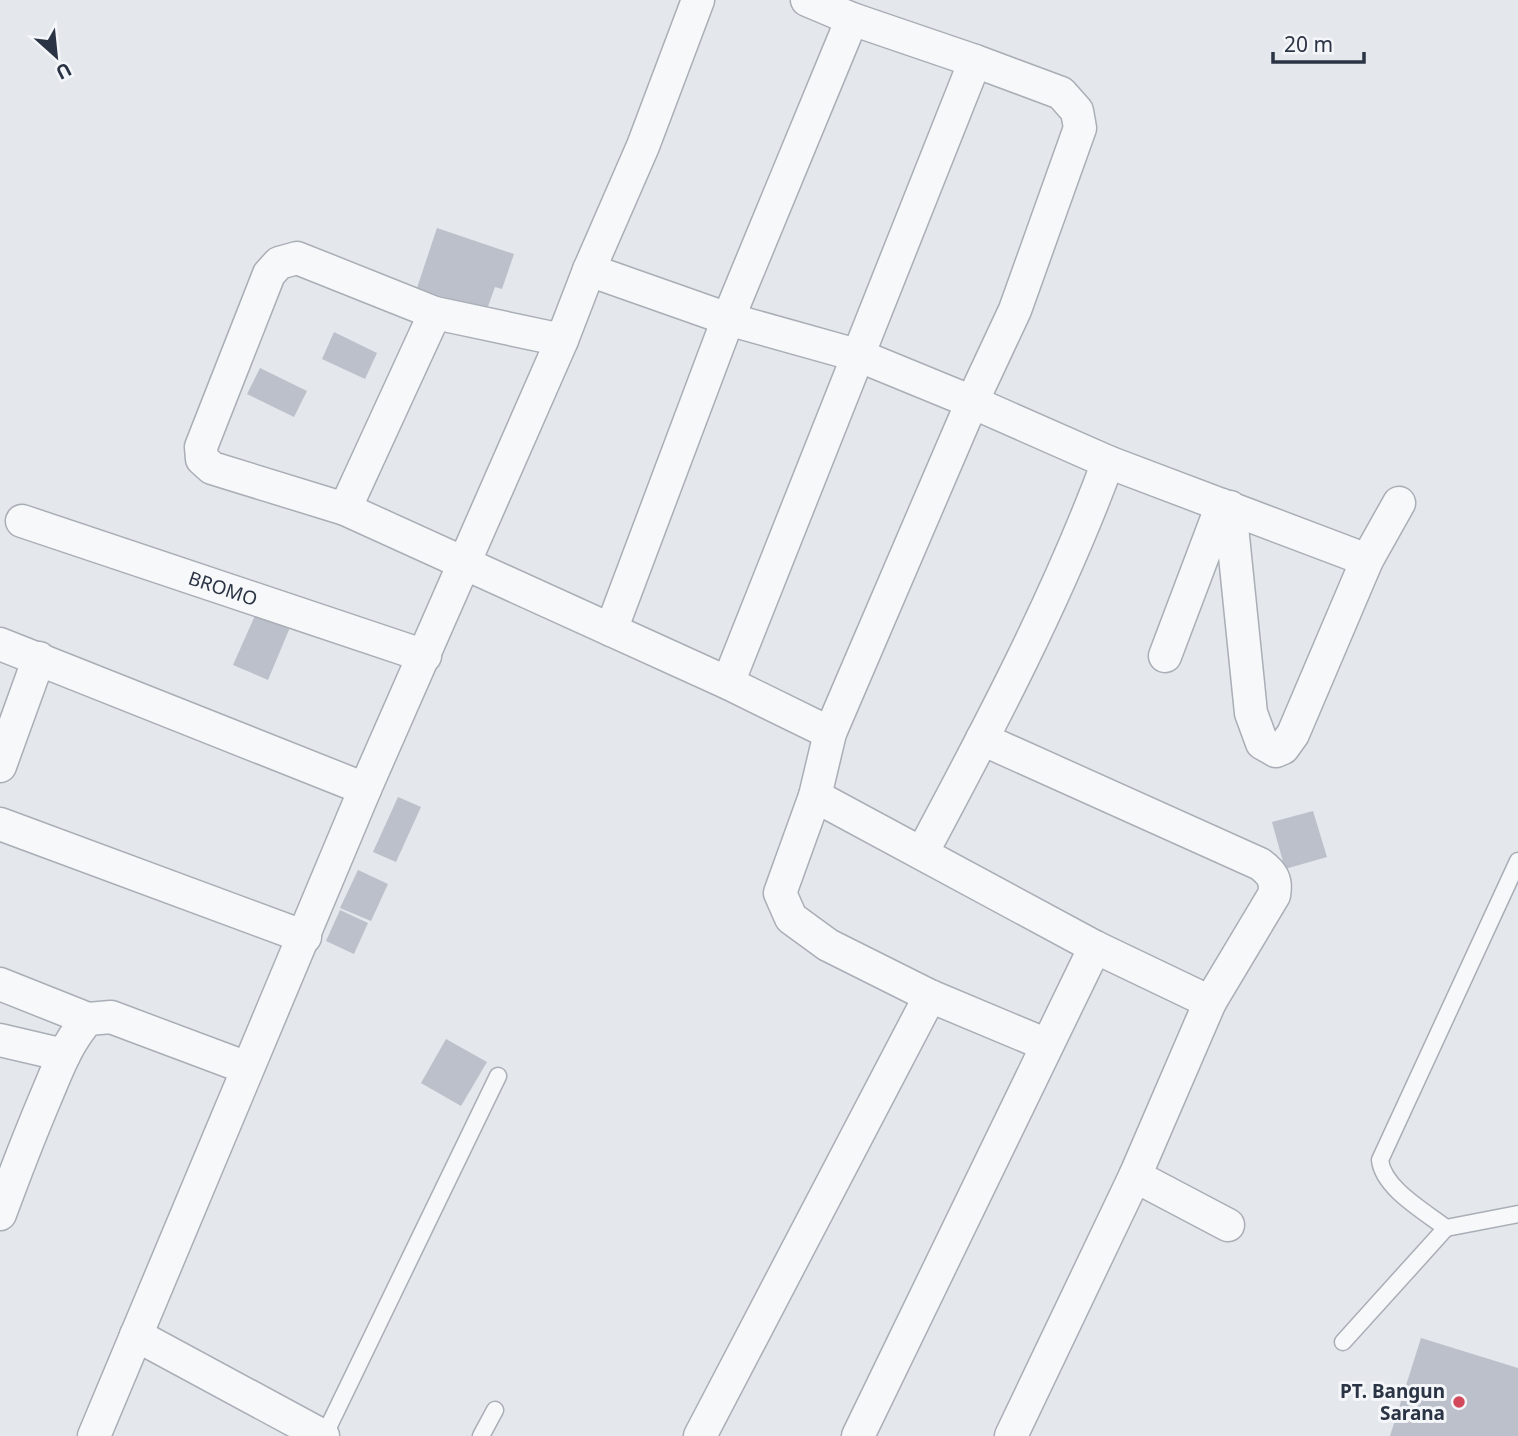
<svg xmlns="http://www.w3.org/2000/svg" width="1518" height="1436" viewBox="0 0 1518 1436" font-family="'Noto Sans',sans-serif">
	<rect width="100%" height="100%" fill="#e4e7ec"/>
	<g fill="#bbc0ca">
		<path d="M437 228 514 254 502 289 495 287 486 312 417 288Z"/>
		<path d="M334 332 377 353 365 379 322 359Z"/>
		<path d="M260 368 307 391 294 417 247 394Z"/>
		<path d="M257 611 291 625 268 680 233 665Z"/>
		<path d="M398 797 421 807 396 862 373 852Z"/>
		<path d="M1313 811 1327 857 1285 869 1272 822Z"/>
		<path d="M358 870 388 884 371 921 340 908Z"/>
		<path d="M340 910 368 923 354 954 326 941Z"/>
		<path d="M446 1039 487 1062 461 1106 421 1083Z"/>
		<path d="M1421 1338 1518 1368V1436H1390Z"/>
	</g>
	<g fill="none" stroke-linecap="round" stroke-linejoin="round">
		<defs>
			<g id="lane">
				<path d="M1446 1228C1424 1211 1383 1188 1380 1160L1518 861"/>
				<path d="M1343 1342 1446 1228 1518 1214"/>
				<path d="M324 1436 498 1076"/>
				<path d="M481 1436 495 1410"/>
			</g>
			<g id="street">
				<path d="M589 270 728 319 860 356 972 402 830 733 815 796 780 893 791 918 828 945 930 996 1047 1045"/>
				<path d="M435 313 297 258 279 263 269 274 201 447 202 459 212 468 345 509 728 683 830 733"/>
				<path d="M1108 462 1367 560"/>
				<path d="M1230 507 1251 713 1262 743 1276 751 1283 748 1293 734 1367 560 1399 503"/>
				<path d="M345 509 435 313 562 340"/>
				<path id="s1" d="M22 521 425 656"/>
				<path d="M611 630 728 319 852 19"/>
				<path d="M0 644 365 789"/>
				<path d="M1165 656 1222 505"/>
				<path d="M728 683 975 61 852 19 807 0"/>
				<path d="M982 739 1260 864C1272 873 1277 880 1274 895L1210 1002"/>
				<path d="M0 766 39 658"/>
				<path d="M815 796 1095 947 1210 1002 1135 1176 1011 1436"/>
				<path d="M0 824 305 937"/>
				<path d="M922 853C990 726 1058 597 1108 462L972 402 1015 310 1080 128 1077 111 1061 93 975 61"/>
				<path d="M0 984 88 1019"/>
				<path d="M0 1040 64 1055"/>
				<path d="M1135 1176 1228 1225"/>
				<path d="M0 1214C14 1176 29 1137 45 1099 57 1071 67 1042 88 1019L111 1017 247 1068"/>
				<path d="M136 1335 323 1436"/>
				<path d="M94 1436 365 789 562 340 589 270 643 146 698 0"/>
				<path d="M700 1436 930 996"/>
				<path d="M858 1436 1095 947"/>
			</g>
		</defs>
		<use href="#lane" stroke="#a9aeb7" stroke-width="19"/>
		<use href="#street" stroke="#a9aeb7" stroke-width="35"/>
		<use href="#lane" stroke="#f7f8fa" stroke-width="16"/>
		<use href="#street" stroke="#f7f8fa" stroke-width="32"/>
	</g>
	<circle fill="#d1495b" stroke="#f4f6f9" stroke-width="2.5" cx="1459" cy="1402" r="7"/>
	<g text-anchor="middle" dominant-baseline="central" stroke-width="6" stroke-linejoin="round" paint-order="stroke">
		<g font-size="19" fill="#2b3445" stroke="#f4f6f9">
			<text stroke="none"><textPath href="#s1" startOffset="212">BROMO</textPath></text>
		</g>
		<g font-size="19" font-weight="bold" fill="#2b3445" stroke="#f4f6f9" text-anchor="end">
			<text x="1445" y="1391">PT. Bangun<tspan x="1445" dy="22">Sarana</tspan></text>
		</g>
	</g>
	<g transform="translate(56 56) rotate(153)" stroke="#f4f6f9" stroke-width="5" paint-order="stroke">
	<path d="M0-5L12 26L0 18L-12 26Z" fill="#2b3445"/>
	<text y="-10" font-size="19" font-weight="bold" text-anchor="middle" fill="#2b3445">U</text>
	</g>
	<path d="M1273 52v10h91v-10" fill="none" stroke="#2b3445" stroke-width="3.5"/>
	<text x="1284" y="52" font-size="21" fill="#2b3445" stroke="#f4f6f9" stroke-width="5" paint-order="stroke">20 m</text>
</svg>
